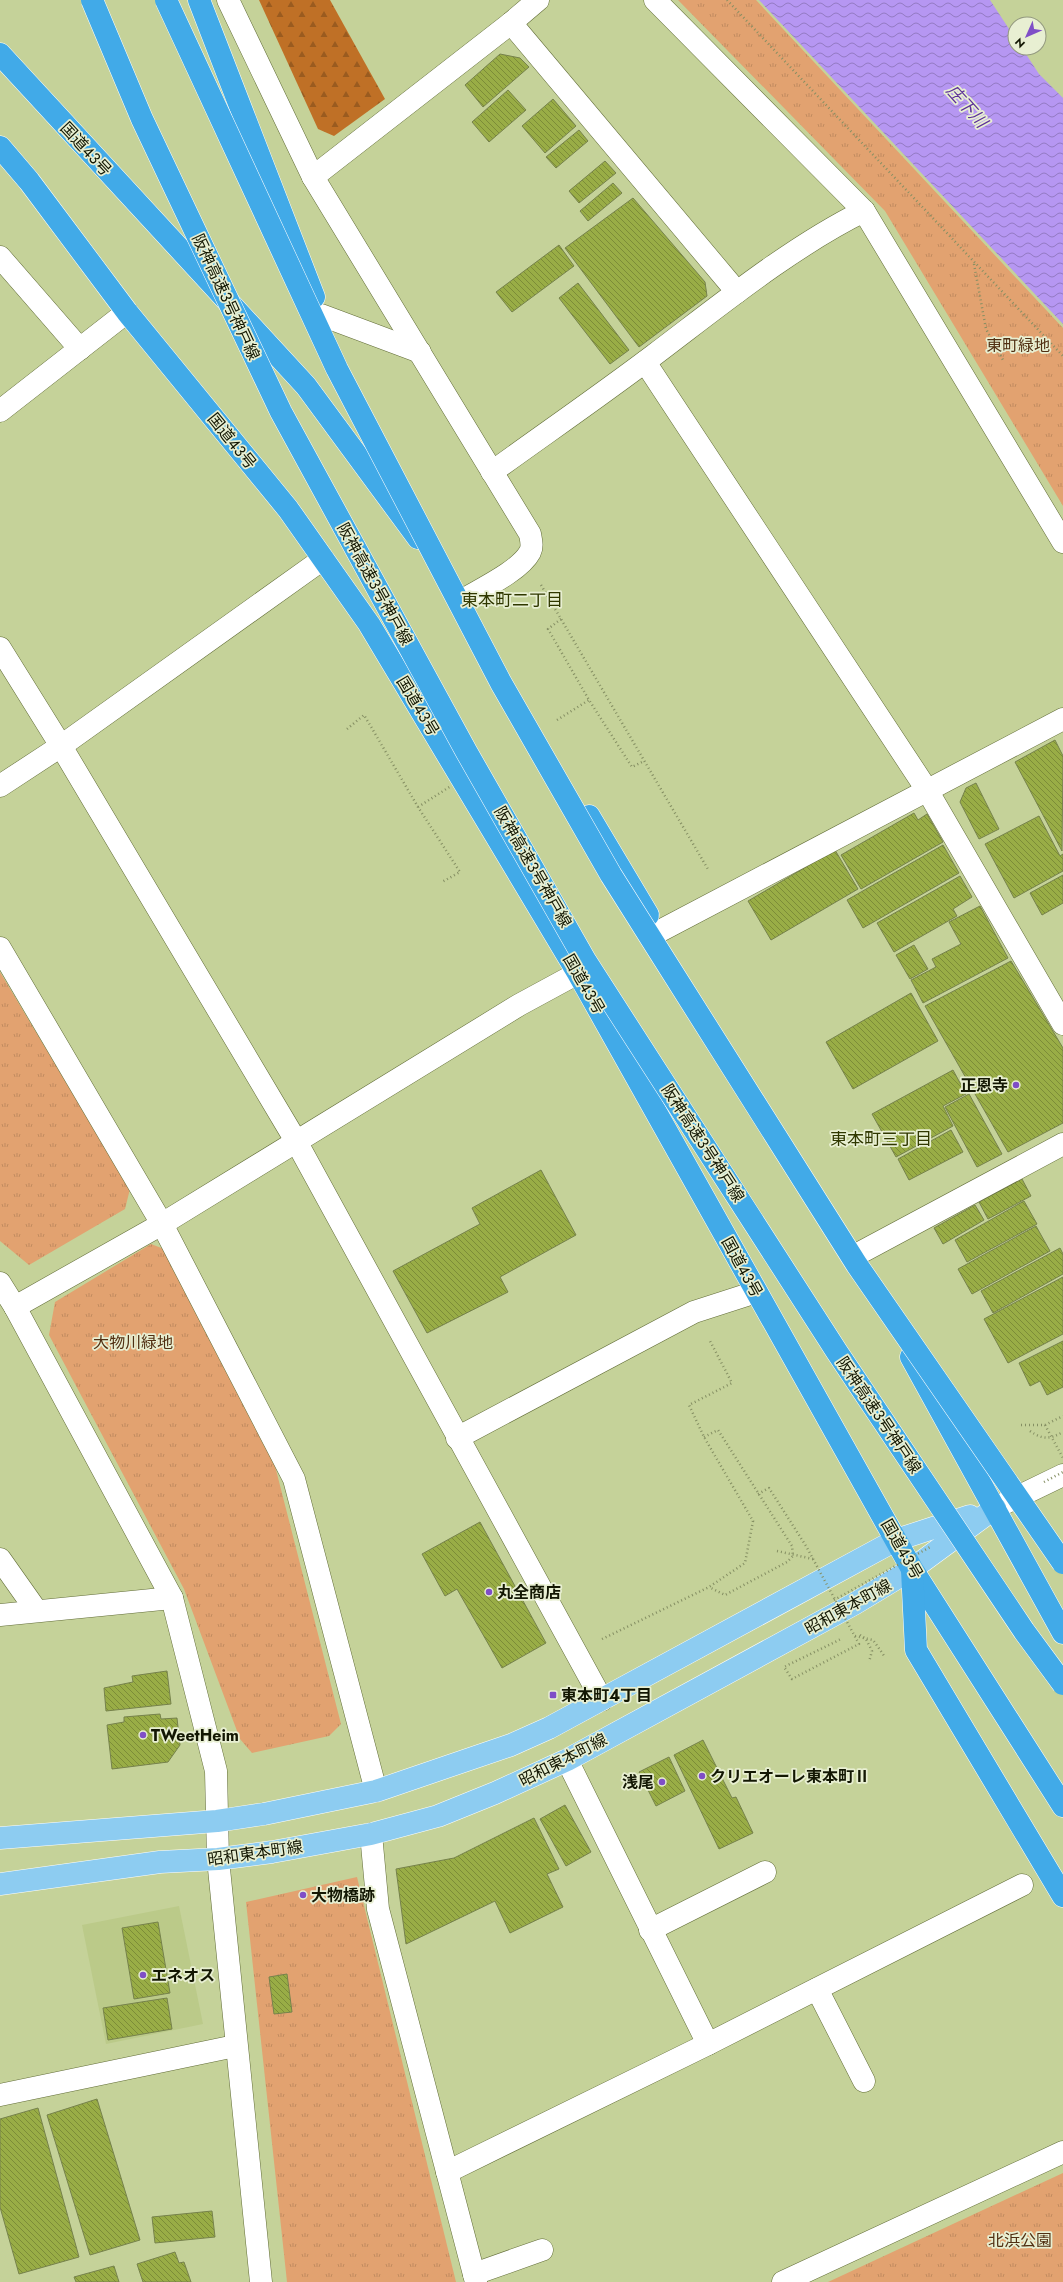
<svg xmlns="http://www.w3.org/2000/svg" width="1063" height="2282" viewBox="0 0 1063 2282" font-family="Jost,'Noto Sans JP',sans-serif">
	<defs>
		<pattern id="forest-firs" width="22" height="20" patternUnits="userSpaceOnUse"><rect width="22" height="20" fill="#bf7026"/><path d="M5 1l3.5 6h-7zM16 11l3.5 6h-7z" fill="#9a5b1f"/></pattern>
		<pattern id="park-tufts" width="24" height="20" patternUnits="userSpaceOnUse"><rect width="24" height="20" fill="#e2a270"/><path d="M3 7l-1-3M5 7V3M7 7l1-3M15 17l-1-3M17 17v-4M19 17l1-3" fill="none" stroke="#c18b5f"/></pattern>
		<pattern id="water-waves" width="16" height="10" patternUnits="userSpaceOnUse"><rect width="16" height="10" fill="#b697f2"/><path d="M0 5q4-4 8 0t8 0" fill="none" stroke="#937ac2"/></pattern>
		<pattern id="building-back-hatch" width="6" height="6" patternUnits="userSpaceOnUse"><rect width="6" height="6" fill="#99ad46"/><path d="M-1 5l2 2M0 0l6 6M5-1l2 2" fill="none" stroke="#7c8c38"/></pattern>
	</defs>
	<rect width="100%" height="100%" fill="#c5d299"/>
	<path fill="#bbca89" d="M179 1906 203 2024 106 2044 82 1925Z"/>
	<path fill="url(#forest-firs)" d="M259 0H330L385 99 334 136 318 129Z"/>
	<g fill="url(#park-tufts)">
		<path d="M678 0H756L1063 328V506L885 211Z"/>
		<path d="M0 972 130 1189 125 1209 29 1265 0 1241Z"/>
		<path d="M151 1244 164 1249 274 1462 341 1724 329 1736 252 1753 240 1739 184 1589 49 1335 55 1302Z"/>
		<path d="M357 1877 456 2282H287L246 1902Z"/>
		<path d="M1063 2173V2282H828Z"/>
	</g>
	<path fill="url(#water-waves)" d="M759 0H990L1015 38V48H1022L1039 74 1063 98V324Z"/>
	<g fill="url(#building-back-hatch)" stroke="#76824c">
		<path d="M500 54 520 58 529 67 483 107 465 85Z"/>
		<path d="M508 90 526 110 489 142 472 122Z"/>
		<path d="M553 99 576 126 545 153 522 126Z"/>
		<path d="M579 130 588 141 556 168 546 157Z"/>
		<path d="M605 161 616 173 579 203 569 191Z"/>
		<path d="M613 183 622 193 588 221 580 211Z"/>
		<path d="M633 198 705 282 707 296 639 347 565 248Z"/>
		<path d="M559 245 574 266 512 312 496 292Z"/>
		<path d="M578 283 629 350 610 364 559 298Z"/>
		<path d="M1055 740 1063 756 1062 851 1015 762Z"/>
		<path d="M976 783 999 829 979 839 960 802 966 788Z"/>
		<path d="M914 813 918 820 927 814 943 842 861 889 841 855Z"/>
		<path d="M1039 816 1060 856 1063 854V871L1014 898 985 844Z"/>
		<path d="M943 845 959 873 863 928 847 900Z"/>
		<path d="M835 850 858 889 771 940 748 901Z"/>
		<path d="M1063 875V903L1042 915 1030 893Z"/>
		<path d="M960 876 972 897 953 909 957 916 894 952 877 923Z"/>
		<path d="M980 906 1008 958 923 1003 911 980 936 967 932 959 961 944 949 922Z"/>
		<path d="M914 945 928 969 910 979 896 955Z"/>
		<path d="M1011 961 1063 1048V1123L1008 1152 925 1006Z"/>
		<path d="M911 993 938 1041 853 1089 826 1042Z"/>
		<path d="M953 1070 966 1094 943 1106 953 1126 896 1157 872 1114Z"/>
		<path d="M969 1094 1002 1154 977 1167 945 1107Z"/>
		<path d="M951 1130 963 1152 909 1180 898 1159Z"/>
		<path d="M541 1170 576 1235 500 1277 508 1292 427 1333 393 1271 480 1224 472 1208Z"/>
		<path d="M1022 1179 1031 1196 988 1219 979 1202Z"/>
		<path d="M1024 1201 1037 1224 967 1262 955 1240Z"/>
		<path d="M975 1205 984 1220 943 1244 934 1228Z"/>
		<path d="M1036 1226 1050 1251 972 1294 958 1269Z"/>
		<path d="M1060 1248 1063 1254V1274L993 1313 981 1291Z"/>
		<path d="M1063 1277V1334L1008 1363 984 1319Z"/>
		<path d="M1063 1341V1387L1047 1395 1040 1381 1030 1386 1019 1363Z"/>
		<path d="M480 1522 546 1643 502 1668 457 1589 445 1596 422 1554Z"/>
		<path d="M167 1671 171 1704 106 1711 104 1688 133 1682 132 1676Z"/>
		<path d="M160 1714 161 1719 177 1718 180 1745 168 1762 112 1769 107 1725 124 1722V1717Z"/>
		<path d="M703 1740 732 1798 736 1797 753 1833 719 1849 674 1755Z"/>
		<path d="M669 1757 685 1791 656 1806 639 1772Z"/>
		<path d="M565 1805 591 1852 566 1866 540 1819Z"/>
		<path d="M534 1818 559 1869 547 1874 563 1907 510 1933 495 1901 406 1944 396 1869 454 1858Z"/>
		<path d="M158 1922 170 1993 134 1999 122 1928Z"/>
		<path d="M287 1974 292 2012 274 2014 269 1977Z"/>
		<path d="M167 1998 172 2029 108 2040 103 2008Z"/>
		<path d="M97 2099 140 2240 90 2255 47 2115Z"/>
		<path d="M38 2108 79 2257 19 2274 0 2207V2119Z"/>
		<path d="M212 2211 215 2237 155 2243 152 2217Z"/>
		<path d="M175 2252 179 2263 184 2262 191 2282H143L137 2264Z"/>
		<path d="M114 2266 119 2282H76L74 2277Z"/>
	</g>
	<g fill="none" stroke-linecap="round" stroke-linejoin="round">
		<defs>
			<g id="minor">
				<path d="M228 0 313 177 530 534C531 540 533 546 530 552 520 571 479 590 461 601"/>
				<path d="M655 0 864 211 1063 542"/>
				<path d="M511 23 737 292"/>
				<path d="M313 177 511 23 538 0"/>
				<path d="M0 257 80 349"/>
				<path d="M321 315 420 352"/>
				<path d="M645 362 927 790 1063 1024"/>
				<path d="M0 411 127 312"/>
				<path d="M492 472C546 433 601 395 654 355 719 306 791 247 864 211"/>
				<path d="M0 648 61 746 296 1141 602 1700"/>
				<path d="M0 786 61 746 323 559"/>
				<path d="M658 932 1063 719"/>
				<path d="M0 948 162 1224 294 1479 376 1791"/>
				<path d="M854 1256 1063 1144"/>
				<path d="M0 1283 15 1307 172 1598 216 1771 218 1859 261 2282"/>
				<path d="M15 1307 162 1224 519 1005 578 973"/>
				<path d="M457 1438 694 1312 756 1292"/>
				<path d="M995 1508 1063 1475"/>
				<path d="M0 1559 36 1610"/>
				<path d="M0 1615 172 1598"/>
				<path d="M567 1760 708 2044"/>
				<path d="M371 1834 378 1909 476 2282"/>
				<path d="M650 1930 765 1872"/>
				<path d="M817 1989 864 2081"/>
				<path d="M0 2095 235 2046"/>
				<path d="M447 2172 708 2044 1022 1885"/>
				<path d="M474 2274 542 2250"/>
				<path d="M783 2282 1063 2152"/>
			</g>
			<g id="major">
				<path d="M0 1838 217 1821 264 1814 376 1791 511 1745 549 1728 896 1540 970 1516"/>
				<path d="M0 1884 160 1862 218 1859 272 1852 371 1834 438 1816 495 1793 567 1760 854 1604 912 1569 995 1508"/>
			</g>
			<g id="highway">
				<path d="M199 0 314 297"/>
				<path d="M0 54 306 386 418 538"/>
				<path d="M0 147 29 181 127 312 288 509 369 624 578 973 912 1569 1063 1806"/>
				<path d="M589 816 648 915"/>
				<path d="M911 1357 1063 1633"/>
				<path d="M912 1570 916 1650 1063 1896"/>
			</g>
		</defs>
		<use href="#minor" stroke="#626d38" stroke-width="23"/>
		<use href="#major" stroke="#fff" stroke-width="23"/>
		<use href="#highway" stroke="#fff" stroke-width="23"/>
		<g stroke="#858f63" stroke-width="2.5" stroke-dasharray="1 3" stroke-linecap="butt">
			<path d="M727 0 1063 356"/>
			<path d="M974 264 986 329 1003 360"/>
			<path d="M541 585 709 871"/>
			<path d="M561 619 548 629 589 700 632 767 644 761"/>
			<path d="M347 729 364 715 370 725 418 807 460 872 442 882"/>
			<path d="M1021 1425H1045L1063 1416"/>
			<path d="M1030 1431C1043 1440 1050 1439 1063 1432"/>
			<path d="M704 1437 718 1430 792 1546 793 1556 787 1562 725 1595 709 1587"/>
			<path d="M860 1635 866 1639 872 1651 869 1662"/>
			<path d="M602 1639 709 1587 745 1563 753 1521 704 1437 689 1405 732 1383 709 1339"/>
		</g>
		<use href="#minor" stroke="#fff" stroke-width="22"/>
		<use href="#major" stroke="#8dccf1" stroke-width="22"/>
		<use href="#highway" stroke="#41aae8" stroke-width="22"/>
		<defs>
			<g id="highway-bridge">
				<path d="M92 0 142 119 281 412 466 751 585 960 837 1352 1024 1631 1063 1684"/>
				<path d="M166 0 337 369 501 683 611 875 857 1265 1063 1563"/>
			</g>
		</defs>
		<use href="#highway-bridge" stroke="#fff" stroke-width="23" stroke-linecap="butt"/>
		<g stroke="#858f63" stroke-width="2.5" stroke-dasharray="1 3" stroke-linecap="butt">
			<path d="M557 720 589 700"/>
			<path d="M418 807 451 786"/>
			<path d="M1045 1425 1063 1458"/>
			<path d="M1044 1482 1063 1472"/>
			<path d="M758 1494 769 1488 806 1546 859 1644 792 1679 784 1667 841 1639"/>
			<path d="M777 1551 813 1559"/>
			<path d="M834 1600 932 1546"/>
			<path d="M855 1636 873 1640 885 1657"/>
		</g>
		<use href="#highway-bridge" stroke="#41aae8" stroke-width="22"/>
	</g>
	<g fill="#7f4ec7" stroke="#e8efd2" stroke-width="1.5">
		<circle cx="1016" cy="1085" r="4"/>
		<circle cx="489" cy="1592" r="4"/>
		<rect x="549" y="1691" width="8" height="8" rx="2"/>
		<circle cx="143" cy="1735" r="4"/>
		<circle cx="702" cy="1776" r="4"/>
		<circle cx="662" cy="1782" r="4"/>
		<circle cx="303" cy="1895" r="4"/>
		<circle cx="143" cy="1975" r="4"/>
	</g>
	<g text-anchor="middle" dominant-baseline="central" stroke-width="3.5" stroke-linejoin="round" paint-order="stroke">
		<g font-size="16" fill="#131703" stroke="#e8efd2">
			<text transform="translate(86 149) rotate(47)">国道43号</text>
			<text transform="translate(226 297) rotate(65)">阪神高速3号神戸線</text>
			<text transform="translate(232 441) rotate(51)">国道43号</text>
			<text transform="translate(375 584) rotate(61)">阪神高速3号神戸線</text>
			<text transform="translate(418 706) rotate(59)">国道43号</text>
			<text transform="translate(533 867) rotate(60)">阪神高速3号神戸線</text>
			<text transform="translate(584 984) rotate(60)">国道43号</text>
			<text transform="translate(703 1143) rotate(57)">阪神高速3号神戸線</text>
			<text transform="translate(742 1267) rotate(61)">国道43号</text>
			<text transform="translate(879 1415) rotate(56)">阪神高速3号神戸線</text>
			<text transform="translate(902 1549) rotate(60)">国道43号</text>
			<text transform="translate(848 1607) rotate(-29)">昭和東本町線</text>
			<text transform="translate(563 1760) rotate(-27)">昭和東本町線</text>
			<text transform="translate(255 1853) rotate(-8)">昭和東本町線</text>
		</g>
		<g font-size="16" fill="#512f12" stroke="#e8efd2">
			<text x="1018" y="345">東町緑地</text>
			<text x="133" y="1342">大物川緑地</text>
			<text x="1020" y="2240">北浜公園</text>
		</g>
		<g font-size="16" font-weight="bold" fill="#131703" stroke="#e8efd2" text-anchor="start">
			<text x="1008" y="1085" text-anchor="end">正恩寺</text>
			<text x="497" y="1592">丸全商店</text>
			<text x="561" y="1695">東本町4丁目</text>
			<text x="151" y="1735">TWeetHeim</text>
			<text x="710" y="1776">クリエオーレ東本町Ⅱ</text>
			<text x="654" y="1782" text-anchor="end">浅尾</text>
			<text x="311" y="1895">大物橋跡</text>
			<text x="151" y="1975">エネオス</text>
		</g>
		<g font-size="17" font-style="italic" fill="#5c3098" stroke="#e8efd2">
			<text transform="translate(967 106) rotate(48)">庄下川</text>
		</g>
		<g font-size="17" fill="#303800" stroke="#e8efd2">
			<text x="512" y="600">東本町二丁目</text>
			<text x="881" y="1139">東本町三丁目</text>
		</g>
	</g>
	<g transform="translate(1027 36) rotate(225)"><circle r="19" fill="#e8efd2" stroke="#93997f"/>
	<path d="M0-3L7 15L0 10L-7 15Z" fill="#7f4ec7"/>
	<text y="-6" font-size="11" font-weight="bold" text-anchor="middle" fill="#131703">N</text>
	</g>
</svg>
